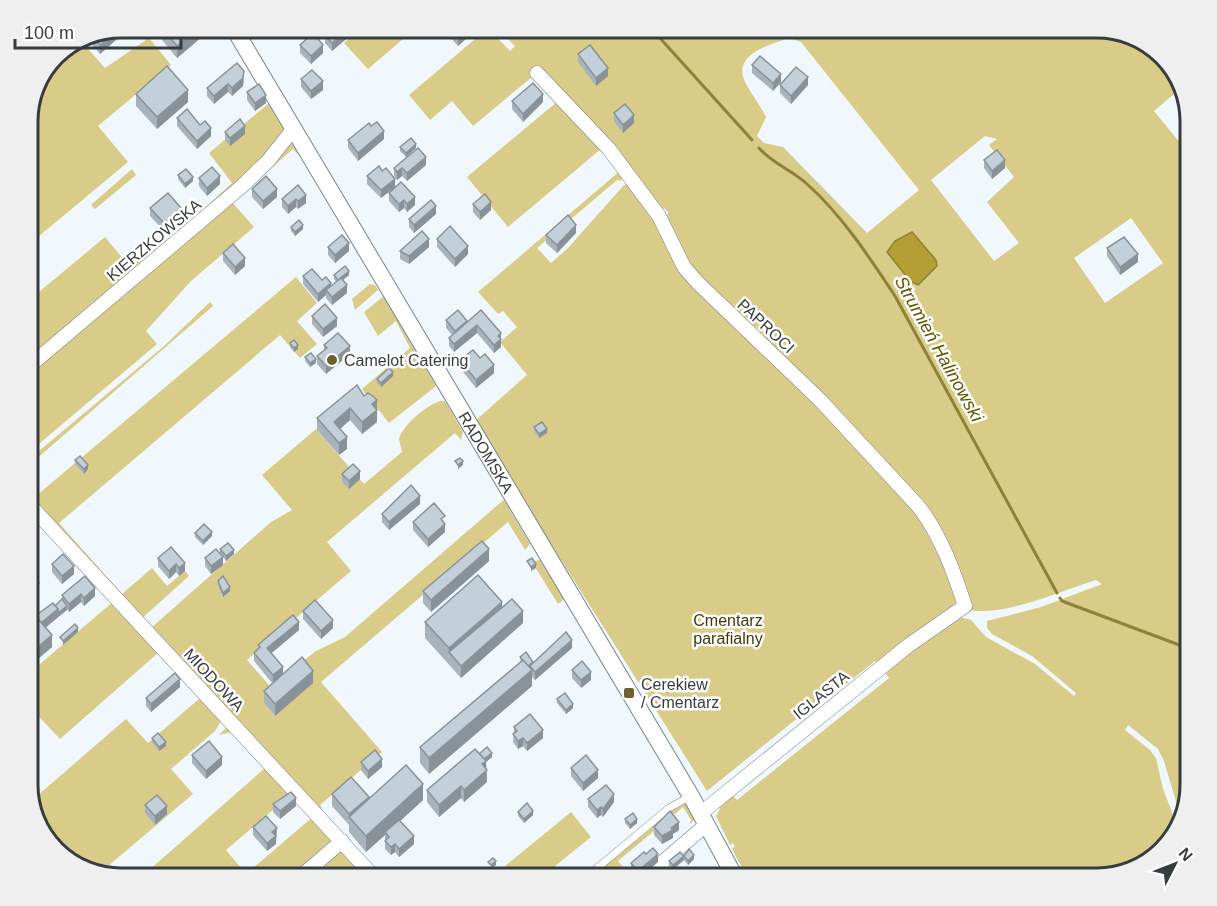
<svg xmlns="http://www.w3.org/2000/svg" width="1217" height="906" viewBox="0 0 1217 906" font-family="Arial,sans-serif">
	<rect width="100%" height="100%" fill="#f1f8fd"/>
	<g fill="#d9cb88" fill-rule="evenodd">
		<path d="M355 27H417L368 69 344 43 358 31Z"/>
		<path d="M496 27H1097L1154 47 1180 80 1182 87 1154 111 1190 155V786L1180 815 1164 761 1158 749 1128 725 1125 730 1150 750 1156 758 1163 789 1177 825C1163 864 1133 871 1096 879H748L732 849 735 846 733 843 730 845 716 816 720 809 717 805 731 794 737 800 889 678 884 671 956 616 971 620 986 637 1035 664 1074 696 1076 693 1032 656 992 634 987 628V621L1041 607 1102 584 1096 580C1061 591 1006 616 970 610L929 512 839 413 764 341 761 348 915 505 931 531 957 595 956 603 879 666 875 661 839 690 836 687 707 791 474 422 527 375 500 342 517 327 503 311 498 314 478 292 621 170 624 175 621 181 617 180 537 248 551 263 568 248 624 185 630 183 652 212 666 239H674L666 220 668 212 664 208 659 212 608 143 508 227 467 177 558 101 533 76 473 126 452 101 430 120 409 95 488 28 510 51 515 46ZM789 38 801 42 919 190 867 233 783 147 764 143 757 136 766 117C760 104 746 88 743 76 737 52 773 44 789 38ZM985 136 997 139 989 145 1014 177 987 202 1019 243 994 261 931 180ZM1131 218 1163 263 1105 303 1074 258Z"/>
		<path d="M149 38 171 65 98 126 128 162 27 246V114L59 50 82 42 105 68Z"/>
		<path d="M267 101 282 124 284 132 269 153 211 206 209 204 232 183 209 153 268 104Z"/>
		<path d="M292 143 302 159 293 149 232 202 254 227 191 281 146 331 157 344 27 454V372Z"/>
		<path d="M132 169 136 175 95 209 91 205Z"/>
		<path d="M105 237 129 266 148 250 151 252 169 238 172 240 27 361V302Z"/>
		<path d="M296 277 317 303 297 321 317 344 300 358 280 335 59 523 122 594 152 568 167 586 185 571 189 576 140 620 30 501Z"/>
		<path d="M370 284 375 285 378 290 355 310 352 299Z"/>
		<path d="M384 296 436 386 389 423 362 389 410 348 396 321 378 336 364 312Z"/>
		<path d="M210 302 213 306 27 467V461L163 347Z"/>
		<path d="M441 401H445L463 432 461 440 455 433 327 542 351 571 247 660 275 692 264 703 275 716 303 661 316 651 345 637 500 503 504 500 530 544 525 550 508 522 321 682 382 752 320 805 322 808 319 811 151 628 271 522 292 510 262 475 316 429 364 484 402 452 399 439C402 426 427 404 441 401Z"/>
		<path d="M540 560 564 599 558 604 532 562Z"/>
		<path d="M114 601 158 653 60 739 27 704V675Z"/>
		<path d="M200 698 221 721 215 731 171 769 193 794 101 872 63 859 37 827 30 802 126 719 148 743Z"/>
		<path d="M227 727 233 728 294 792 226 850 246 874 315 815 331 835 333 845 293 879H139L265 768 231 732 219 735Z"/>
		<path d="M686 803 695 819 689 825 691 820 683 807 618 861 633 879H589L672 811Z"/>
		<path d="M571 812 591 837 539 879H496L493 876Z"/>
		<path d="M339 849 372 879H305Z"/>
	</g>
	<path fill="#b49f35" stroke="#8e8138" stroke-width="1.5" d="M912 232 936 260 937 266 918 285 910 281 887 252 895 241Z"/>
	<g fill="none" stroke-linecap="round" stroke-linejoin="round">
		<g stroke="#8e8138" stroke-width="3">
			<path d="M650 27 752 140"/>
			<path d="M759 148C773 164 792 170 807 184 841 214 870 258 895 296L1057 593"/>
			<path d="M1060 598 1062 601 1190 649"/>
		</g>
		<defs>
			<path id="service" d="M584 879 669 808 691 796"/>
			<g id="minor">
				<path d="M537 73 609 149 659 216 684 267 698 283 820 400 919 507C941 536 954 572 965 606L909 645 701 813"/>
				<path d="M27 368 241 187 268 161 294 128"/>
				<path d="M27 502 376 879"/>
				<path d="M298 879 342 841"/>
				<path d="M643 879 707 824"/>
			</g>
			<g id="tertiary">
				<path id="s1" d="M233 27 691 796 736 879"/>
			</g>
		</defs>
		<use href="#service" stroke="#79848c" stroke-width="8"/>
		<use href="#minor" stroke="#79848c" stroke-width="15"/>
		<use href="#tertiary" stroke="#79848c" stroke-width="18"/>
		<use href="#service" stroke="#fff" stroke-width="7"/>
		<use href="#minor" stroke="#fff" stroke-width="14"/>
		<use href="#tertiary" stroke="#fff" stroke-width="16"/>
	</g>
	<g fill="#a9b3bb">
		<path d="M209 27V31L177 58 162 40V28Z"/>
		<path d="M290 27H304L296 34Z"/>
		<path d="M352 27V34L332 51 325 43V35Z"/>
		<path d="M447 27H476V30L458 46 447 34Z"/>
		<path d="M114 30 116 40 100 54 91 43V38Z"/>
		<path d="M300 45 323 53 311 64 300 53Z"/>
		<path d="M578 54 608 76 596 86 578 62Z"/>
		<path d="M752 65 781 82 773 91 752 73Z"/>
		<path d="M244 79 243 86 232 96 228 92 214 104 207 96V88Z"/>
		<path d="M301 79 323 90 311 99 301 87Z"/>
		<path d="M780 85H808L791 104 780 93Z"/>
		<path d="M247 92 266 103 255 111 247 100Z"/>
		<path d="M136 94 188 102 157 129 136 106Z"/>
		<path d="M512 101 543 102 523 122 512 109Z"/>
		<path d="M614 113 634 123 623 133 614 121Z"/>
		<path d="M177 118 200 125 211 136 197 149 177 126Z"/>
		<path d="M225 132 245 134 230 146 225 140Z"/>
		<path d="M1180 134 1190 135 1188 147 1180 138Z"/>
		<path d="M384 139 358 161 348 148V140Z"/>
		<path d="M400 147 416 148 406 157 400 151Z"/>
		<path d="M984 160 1005 168 992 179 984 168Z"/>
		<path d="M426 165 407 181 402 176 397 180 394 176V168Z"/>
		<path d="M178 175 193 181 185 188 178 179Z"/>
		<path d="M367 176 395 187 381 198 367 184Z"/>
		<path d="M199 178 220 184 207 196 199 186Z"/>
		<path d="M298 185 306 203 298 209 296 207 288 214 282 207V199Z"/>
		<path d="M252 189 277 197 263 209 252 197Z"/>
		<path d="M389 193 415 205 407 212 404 208 399 212 389 201Z"/>
		<path d="M473 204 491 210 480 220 473 212Z"/>
		<path d="M150 208 181 216 164 231 150 216Z"/>
		<path d="M436 214 414 233 409 227V219Z"/>
		<path d="M291 227 303 229 295 236 291 231Z"/>
		<path d="M576 233 557 253 546 243V235Z"/>
		<path d="M437 239 468 254 455 267 437 247Z"/>
		<path d="M328 247 349 251 335 263 328 255Z"/>
		<path d="M429 247 409 264 400 259V251Z"/>
		<path d="M1107 248 1138 262 1120 275 1107 256Z"/>
		<path d="M223 253 245 266 235 275 223 261Z"/>
		<path d="M334 275H349L343 280 347 293 332 305 326 298V295L318 302 303 284V276L322 280 331 286 336 282 334 279Z"/>
		<path d="M481 310 501 341V347L494 353 477 333 454 352 449 346V338L452 335 446 328V320L467 322Z"/>
		<path d="M312 316 337 326 323 337 312 324Z"/>
		<path d="M290 343 298 349 294 352 290 347Z"/>
		<path d="M324 345 350 354 326 374 317 364V356L324 350Z"/>
		<path d="M305 357 316 363 310 367 305 361Z"/>
		<path d="M480 358 494 373 476 388 460 368V360Z"/>
		<path d="M393 376 381 387 377 383V379Z"/>
		<path d="M364 396 377 400V422L362 434 350 420 340 429 347 449 339 455 317 430V418Z"/>
		<path d="M534 427 547 433 539 438 534 431Z"/>
		<path d="M75 460 88 469 84 474 75 464Z"/>
		<path d="M342 474 360 479 349 489 342 482Z"/>
		<path d="M420 504 389 530 382 522V514Z"/>
		<path d="M413 522 445 524V532L428 547 413 530Z"/>
		<path d="M195 533 212 536 203 545 195 537Z"/>
		<path d="M220 549 234 554 226 561 220 553Z"/>
		<path d="M158 558 185 563V571L179 576 176 572 169 579 158 566Z"/>
		<path d="M205 558 223 565 211 574 205 566Z"/>
		<path d="M489 561 431 612 423 603V591Z"/>
		<path d="M52 564 74 574 62 584 52 572Z"/>
		<path d="M85 576 95 596 84 606 81 602 69 612 67 609 45 628 52 647 32 664 28 660 27 652V618L35 616 55 606 62 600V595Z"/>
		<path d="M218 581 230 591 223 597 218 585Z"/>
		<path d="M303 611 333 628 321 639 303 619Z"/>
		<path d="M425 622 523 623 461 678 425 638Z"/>
		<path d="M299 630 271 653 283 674 313 683 275 716 264 703V691L272 683 254 661V653L258 649V645Z"/>
		<path d="M572 648 535 680 532 677V686L429 774 420 763V747L521 663 520 657 533 662Z"/>
		<path d="M572 670 591 680 581 688 572 678Z"/>
		<path d="M180 687 151 712 146 706V698Z"/>
		<path d="M557 699 573 708 566 714 557 703Z"/>
		<path d="M514 727 543 738 527 751 523 746 518 749 513 742Z"/>
		<path d="M152 738 166 746 159 751 152 742Z"/>
		<path d="M479 754 492 757 486 762 487 782 464 802 461 798 439 817 427 802V790Z"/>
		<path d="M192 755 222 765 206 779 192 763Z"/>
		<path d="M361 762 382 767 368 779 361 770Z"/>
		<path d="M571 768 598 778 583 791 571 776Z"/>
		<path d="M332 794 369 798 423 800 400 821 414 844 399 857 395 852 391 855 385 849V835L366 852 349 832V825L332 806Z"/>
		<path d="M588 799 614 802 603 817 601 815 597 818 588 807Z"/>
		<path d="M273 804 296 806 280 819 273 812Z"/>
		<path d="M145 805 167 814 155 825 145 813Z"/>
		<path d="M518 812 533 815 524 823 518 816Z"/>
		<path d="M625 819 637 823 630 829 625 823Z"/>
		<path d="M253 827 277 836 276 837V844L267 851 253 835Z"/>
		<path d="M654 827 679 830 673 834V838L662 844 654 835Z"/>
		<path d="M646 854 658 862 637 879 631 872V863Z"/>
		<path d="M684 856 694 859 688 865 684 860 675 868 683 877 698 879H663V877L672 869 669 865V861Z"/>
	</g>
	<g fill="#899298">
		<path d="M200 27H209V31L177 58V46Z"/>
		<path d="M296 27H304L296 34Z"/>
		<path d="M350 27H352V34L332 51V43Z"/>
		<path d="M470 27H476V30L458 46V38Z"/>
		<path d="M116 32V40L100 54V45Z"/>
		<path d="M323 45V53L311 64V56Z"/>
		<path d="M608 68V76L596 86V78Z"/>
		<path d="M244 71 243 86 232 96V88Z"/>
		<path d="M781 74V82L773 91V83Z"/>
		<path d="M808 77V85L791 104V96Z"/>
		<path d="M323 81V90L311 99V91Z"/>
		<path d="M228 84V92L214 104V96Z"/>
		<path d="M188 90V102L157 129V117Z"/>
		<path d="M543 94V102L523 122V114Z"/>
		<path d="M266 95V103L255 111V103Z"/>
		<path d="M634 115V123L623 133V125Z"/>
		<path d="M245 126V134L230 146V138Z"/>
		<path d="M211 128V136L197 149V141Z"/>
		<path d="M384 131V139L358 161V153Z"/>
		<path d="M416 144V148L406 157V153Z"/>
		<path d="M426 157V165L407 181V173Z"/>
		<path d="M1005 160V168L992 179V171Z"/>
		<path d="M402 168V176L397 180V172Z"/>
		<path d="M220 176V184L207 196V188Z"/>
		<path d="M193 177V181L185 188V184Z"/>
		<path d="M395 179V187L381 198V190Z"/>
		<path d="M277 189V197L263 209V201Z"/>
		<path d="M306 195V203L298 209V201Z"/>
		<path d="M415 197V205L407 212V204Z"/>
		<path d="M296 199V207L288 214V206Z"/>
		<path d="M404 200V208L399 212V204Z"/>
		<path d="M491 202V210L480 220V212Z"/>
		<path d="M436 206V214L414 233V225Z"/>
		<path d="M181 208V216L164 231V223Z"/>
		<path d="M303 225V229L295 236V232Z"/>
		<path d="M576 225V233L557 253V245Z"/>
		<path d="M429 239V247L409 264V256Z"/>
		<path d="M349 243V251L335 263V255Z"/>
		<path d="M468 246V254L455 267V259Z"/>
		<path d="M1138 254V262L1120 275V267Z"/>
		<path d="M245 258V266L235 275V267Z"/>
		<path d="M349 271V275L338 284V280Z"/>
		<path d="M331 283V291L326 290V295L318 302V294Z"/>
		<path d="M347 285V293L332 305V297Z"/>
		<path d="M337 318V326L323 337V329Z"/>
		<path d="M477 325V333L454 352V344Z"/>
		<path d="M501 333V347L494 353V345L498 336Z"/>
		<path d="M298 345V349L294 352V348Z"/>
		<path d="M350 346V354L326 374V366Z"/>
		<path d="M316 359V363L310 367V363Z"/>
		<path d="M494 365V373L476 388V380Z"/>
		<path d="M393 372V376L381 387V383Z"/>
		<path d="M377 400V422L362 434V422L372 404Z"/>
		<path d="M350 408V420L334 434V422Z"/>
		<path d="M547 429V433L539 438V434Z"/>
		<path d="M347 437V449L339 455V443Z"/>
		<path d="M463 461V465L458 469V465Z"/>
		<path d="M88 465V469L84 474V469Z"/>
		<path d="M360 471V479L349 489V481Z"/>
		<path d="M420 496V504L389 530V522Z"/>
		<path d="M445 524V532L428 547V539Z"/>
		<path d="M212 532V536L203 545V541Z"/>
		<path d="M489 549V561L431 612V600Z"/>
		<path d="M234 550V554L226 561V556Z"/>
		<path d="M223 557V565L211 574V566Z"/>
		<path d="M185 563V571L179 576V568Z"/>
		<path d="M176 564V572L169 579V571Z"/>
		<path d="M536 564V568L531 571V567Z"/>
		<path d="M74 566V574L62 584V576Z"/>
		<path d="M32 575V583L27 587V579Z"/>
		<path d="M39 583V592L27 605V597Z"/>
		<path d="M230 587V591L223 597V593Z"/>
		<path d="M95 588V596L84 606V598Z"/>
		<path d="M81 594V602L69 612V604Z"/>
		<path d="M502 602V618L449 652V648Z"/>
		<path d="M67 606V610L39 633V625L58 609Z"/>
		<path d="M523 611V623L461 678V666Z"/>
		<path d="M333 620V628L321 639V631Z"/>
		<path d="M299 622V630L267 657V648Z"/>
		<path d="M78 628V632L63 645V641Z"/>
		<path d="M52 635V647L32 664V652Z"/>
		<path d="M572 640V648L535 680V672Z"/>
		<path d="M283 667V675L273 684V675Z"/>
		<path d="M532 670V686L429 774V758Z"/>
		<path d="M313 671V683L275 716V704Z"/>
		<path d="M591 672V680L581 688V680Z"/>
		<path d="M180 679V687L151 712V704Z"/>
		<path d="M573 704V708L566 714V710Z"/>
		<path d="M543 730V738L527 751V743Z"/>
		<path d="M523 738V746L518 749V741Z"/>
		<path d="M166 742V746L159 751V747Z"/>
		<path d="M492 753V757L486 762 487 782 464 802V790L480 763Z"/>
		<path d="M222 757V765L206 779V771Z"/>
		<path d="M382 759V767L368 779V771Z"/>
		<path d="M598 770V778L583 791V783Z"/>
		<path d="M423 784V800L386 834 385 832V835L366 852V836Z"/>
		<path d="M461 786V798L439 817V805Z"/>
		<path d="M614 794V802L603 817V809Z"/>
		<path d="M369 797V809L349 817V814Z"/>
		<path d="M296 798V806L280 819V811Z"/>
		<path d="M167 806V814L155 825V816Z"/>
		<path d="M601 807V815L597 818V810Z"/>
		<path d="M533 811V815L524 823V819Z"/>
		<path d="M637 819V823L630 829V825Z"/>
		<path d="M679 822V830L673 834V838L662 844V836Z"/>
		<path d="M277 828 276 844 267 851V843L272 832Z"/>
		<path d="M414 836V844L399 857V849Z"/>
		<path d="M395 844V852L391 855V847Z"/>
		<path d="M658 854V862L638 879V871Z"/>
		<path d="M694 855V859L688 865V861Z"/>
		<path d="M684 856V860L673 869V865Z"/>
		<path d="M496 861V865L491 869V865Z"/>
	</g>
	<g fill="#c4d0d9" stroke="#899298" stroke-width="1.5">
		<path d="M164 27H200L177 46 162 28Z"/>
		<path d="M334 27H350L332 43 325 35Z"/>
		<path d="M448 27H470L458 38Z"/>
		<path d="M114 30 116 32 100 45 93 37Z"/>
		<path d="M313 33 323 45 311 56 300 45Z"/>
		<path d="M590 45 608 68 596 78 578 54Z"/>
		<path d="M760 56 781 74 773 83 752 65Z"/>
		<path d="M237 63 244 71 243 78 232 88 228 84 214 96 207 88Z"/>
		<path d="M167 66 188 90 157 117 136 94Z"/>
		<path d="M796 67 808 77 791 96 780 85Z"/>
		<path d="M312 70 323 81 311 91 301 79Z"/>
		<path d="M533 83 543 94 523 114 512 101Z"/>
		<path d="M259 84 266 95 255 103 247 92Z"/>
		<path d="M625 104 634 115 623 125 614 113Z"/>
		<path d="M187 109 200 125 205 121 211 128 197 141 177 118Z"/>
		<path d="M240 119 245 126 230 138 225 132Z"/>
		<path d="M377 122 384 131 358 153 348 140 369 123 371 126Z"/>
		<path d="M1185 129 1190 135V142L1188 143 1180 134Z"/>
		<path d="M411 138 416 144 406 153 400 147Z"/>
		<path d="M418 148 426 157 407 173 402 168 397 172 394 168Z"/>
		<path d="M997 150 1005 160 992 171 984 160Z"/>
		<path d="M379 166 382 171 386 168 395 179 381 190 367 176Z"/>
		<path d="M212 167 220 176 207 188 199 178Z"/>
		<path d="M186 169 193 177 185 184 178 175Z"/>
		<path d="M266 176 277 189 263 201 252 189Z"/>
		<path d="M401 182 415 197 407 204 404 200 399 204 389 193Z"/>
		<path d="M298 185 306 195 298 201 296 199 288 206 282 199Z"/>
		<path d="M168 193 181 208 164 223 150 208Z"/>
		<path d="M485 194 491 202 480 212 473 204Z"/>
		<path d="M431 200 436 206 414 225 409 219Z"/>
		<path d="M568 215 576 225 557 245 546 235Z"/>
		<path d="M299 220 303 225 295 232 291 227Z"/>
		<path d="M450 226 468 246 455 259 437 239Z"/>
		<path d="M422 231 429 239 409 256 400 251Z"/>
		<path d="M342 235 349 243 335 255 328 247Z"/>
		<path d="M1124 237 1138 254 1120 267 1107 248Z"/>
		<path d="M233 244 245 258 235 267 223 253Z"/>
		<path d="M345 266 349 271 338 280 334 275Z"/>
		<path d="M312 269 322 280 326 277 331 283 318 294 303 276Z"/>
		<path d="M341 278 347 285 332 297 326 290Z"/>
		<path d="M325 304 337 318 323 329 312 316Z"/>
		<path d="M458 310 467 321 455 331 446 320Z"/>
		<path d="M481 310 501 333 498 336 501 339 494 345 477 325 454 344 449 338Z"/>
		<path d="M338 333 350 346 326 366 317 356 327 348 324 345Z"/>
		<path d="M294 340 298 345 294 348 290 343Z"/>
		<path d="M473 350 480 358 485 354 494 365 476 380 460 360Z"/>
		<path d="M311 353 316 359 310 363 305 357Z"/>
		<path d="M389 368 393 372 381 383 377 379Z"/>
		<path d="M357 385 364 396 368 393 374 397 377 400 372 404 377 410 362 422 350 408 334 422 347 437 339 443 317 418Z"/>
		<path d="M542 422 547 429 539 434 534 427Z"/>
		<path d="M80 456 88 465 84 469 75 460Z"/>
		<path d="M460 458 463 461 458 465 455 461Z"/>
		<path d="M353 464 360 471 349 481 342 474Z"/>
		<path d="M411 485 420 496 389 522 382 514Z"/>
		<path d="M434 503 445 516 441 519 445 524 428 539 413 522Z"/>
		<path d="M204 524 212 532 203 541 195 533Z"/>
		<path d="M482 541 489 549 431 600 423 591Z"/>
		<path d="M228 543 234 550 226 556 220 549Z"/>
		<path d="M171 547 185 563 179 568 176 564 169 571 158 558Z"/>
		<path d="M216 549 223 557 211 566 205 558Z"/>
		<path d="M63 554 74 566 62 576 52 564Z"/>
		<path d="M532 558 536 564 531 567 527 561Z"/>
		<path d="M27 569 32 575 27 579Z"/>
		<path d="M478 575 502 602 449 648 425 622Z"/>
		<path d="M85 576 95 588 84 598 81 594 69 604 62 595Z"/>
		<path d="M223 576 230 587 223 593 218 581Z"/>
		<path d="M33 577 39 583 27 597V583Z"/>
		<path d="M62 599 67 606 58 613V609L55 606Z"/>
		<path d="M512 599 523 611 461 666 449 652Z"/>
		<path d="M315 600 333 620 321 631 303 611Z"/>
		<path d="M53 603 58 609 41 623 35 616Z"/>
		<path d="M33 613 52 635 32 652 28 648 31 645 27 640V618Z"/>
		<path d="M293 615 299 622 267 648 283 667 273 675 254 653 260 647 258 645Z"/>
		<path d="M75 624 78 628 63 641 60 637Z"/>
		<path d="M566 632 572 640 535 672 530 666Z"/>
		<path d="M526 652 533 662 528 666 520 657Z"/>
		<path d="M302 657 313 671 275 704 264 691Z"/>
		<path d="M523 660 532 670 429 758 420 747Z"/>
		<path d="M582 661 591 672 581 680 572 670Z"/>
		<path d="M175 673 180 679 151 704 146 698Z"/>
		<path d="M565 693 573 704 566 710 557 699Z"/>
		<path d="M530 714 543 730 527 743 523 738 518 741 513 734 517 731 514 727Z"/>
		<path d="M158 733 166 742 159 747 152 738Z"/>
		<path d="M209 741 222 757 206 771 192 755Z"/>
		<path d="M487 747 492 753 484 759 479 754Z"/>
		<path d="M475 749 486 761 482 764 487 770 464 790 461 786 439 805 427 790Z"/>
		<path d="M375 750 382 759 368 771 361 762Z"/>
		<path d="M586 755 598 770 583 783 571 768Z"/>
		<path d="M406 765 423 784 366 836 349 817Z"/>
		<path d="M351 777 369 797 349 814 332 794Z"/>
		<path d="M606 785 614 794 603 809 601 807 597 810 588 799Z"/>
		<path d="M291 792 296 798 280 811 273 804Z"/>
		<path d="M157 795 167 806 155 816 145 805Z"/>
		<path d="M527 803 533 811 524 819 518 812Z"/>
		<path d="M670 811 679 822 671 828 673 830 662 836 654 827Z"/>
		<path d="M633 813 637 819 630 825 625 819Z"/>
		<path d="M266 816 277 828 272 832 276 836 267 843 253 827Z"/>
		<path d="M399 820 414 836 399 849 395 844 391 847 385 841 389 837 385 832Z"/>
		<path d="M653 848 658 854 638 871 631 863 644 852 646 854Z"/>
		<path d="M689 849 694 855 688 861 684 856 673 865 669 861 680 852 684 856Z"/>
		<path d="M493 858 496 861 491 865 488 862Z"/>
		<path d="M674 867 685 879H665L663 877Z"/>
		<path d="M692 870 698 877 696 879H685L683 877Z"/>
	</g>
	<g fill="#6d622f" stroke="#fff" stroke-width="2">
		<circle cx="332" cy="360" r="6"/>
		<rect x="623" y="687" width="12" height="12" rx="3"/>
	</g>
	<g text-anchor="middle" dominant-baseline="central" stroke-width="5" stroke-linejoin="round" paint-order="stroke">
		<g font-size="16" fill="#373c3f" stroke="#fff">
			<text transform="translate(154 240) rotate(-40)">KIERZKOWSKA</text>
			<text transform="translate(766 326) rotate(43)">PAPROCI</text>
			<text stroke="none"><textPath href="#s1" startOffset="495">RADOMSKA</textPath></text>
			<text transform="translate(214 680) rotate(47)">MIODOWA</text>
			<text transform="translate(821 695) rotate(-39)">IGLASTA</text>
		</g>
		<g font-size="16" fill="#373c3f" stroke="#fff" text-anchor="start">
			<text x="344" y="360">Camelot Catering</text>
			<text x="641" y="684">Cerekiew<tspan x="641" dy="18">/ Cmentarz</tspan></text>
		</g>
		<g font-size="16" fill="#41380b" stroke="#fff">
			<text x="728" y="620">Cmentarz<tspan x="728" dy="18">parafialny</tspan></text>
		</g>
		<g font-size="18" font-style="italic" fill="#645501" stroke="#fff">
			<text transform="translate(939 349) rotate(61)">Strumień Halinowski</text>
		</g>
	</g>
	<path d="M0 0H1217V906H0ZM121 38H1097A83 83 0 0 1 1180 121V785A83 83 0 0 1 1097 868H121A83 83 0 0 1 38 785V121A83 83 0 0 1 121 38Z" fill="#efeff0" fill-rule="evenodd"/>
	<path fill="none" stroke="#373c3f" stroke-width="3" d="M121 38H1097A83 83 0 0 1 1180 121V785A83 83 0 0 1 1097 868H121A83 83 0 0 1 38 785V121A83 83 0 0 1 121 38Z"/>
	<g transform="translate(1175 864) rotate(48)" stroke="#ffffff" stroke-width="4.5" paint-order="stroke">
	<path d="M0-4.5L10 22L0 15L-10 22Z" fill="#373c3f"/>
	<text y="-9" font-size="16" font-weight="bold" text-anchor="middle" fill="#373c3f">N</text>
	</g>
	<path d="M15 39v9h166v-9" fill="none" stroke="#373c3f" stroke-width="3"/>
	<text x="24" y="39" font-size="18" fill="#373c3f" stroke="#ffffff" stroke-width="4.5" paint-order="stroke">100 m</text>
</svg>
